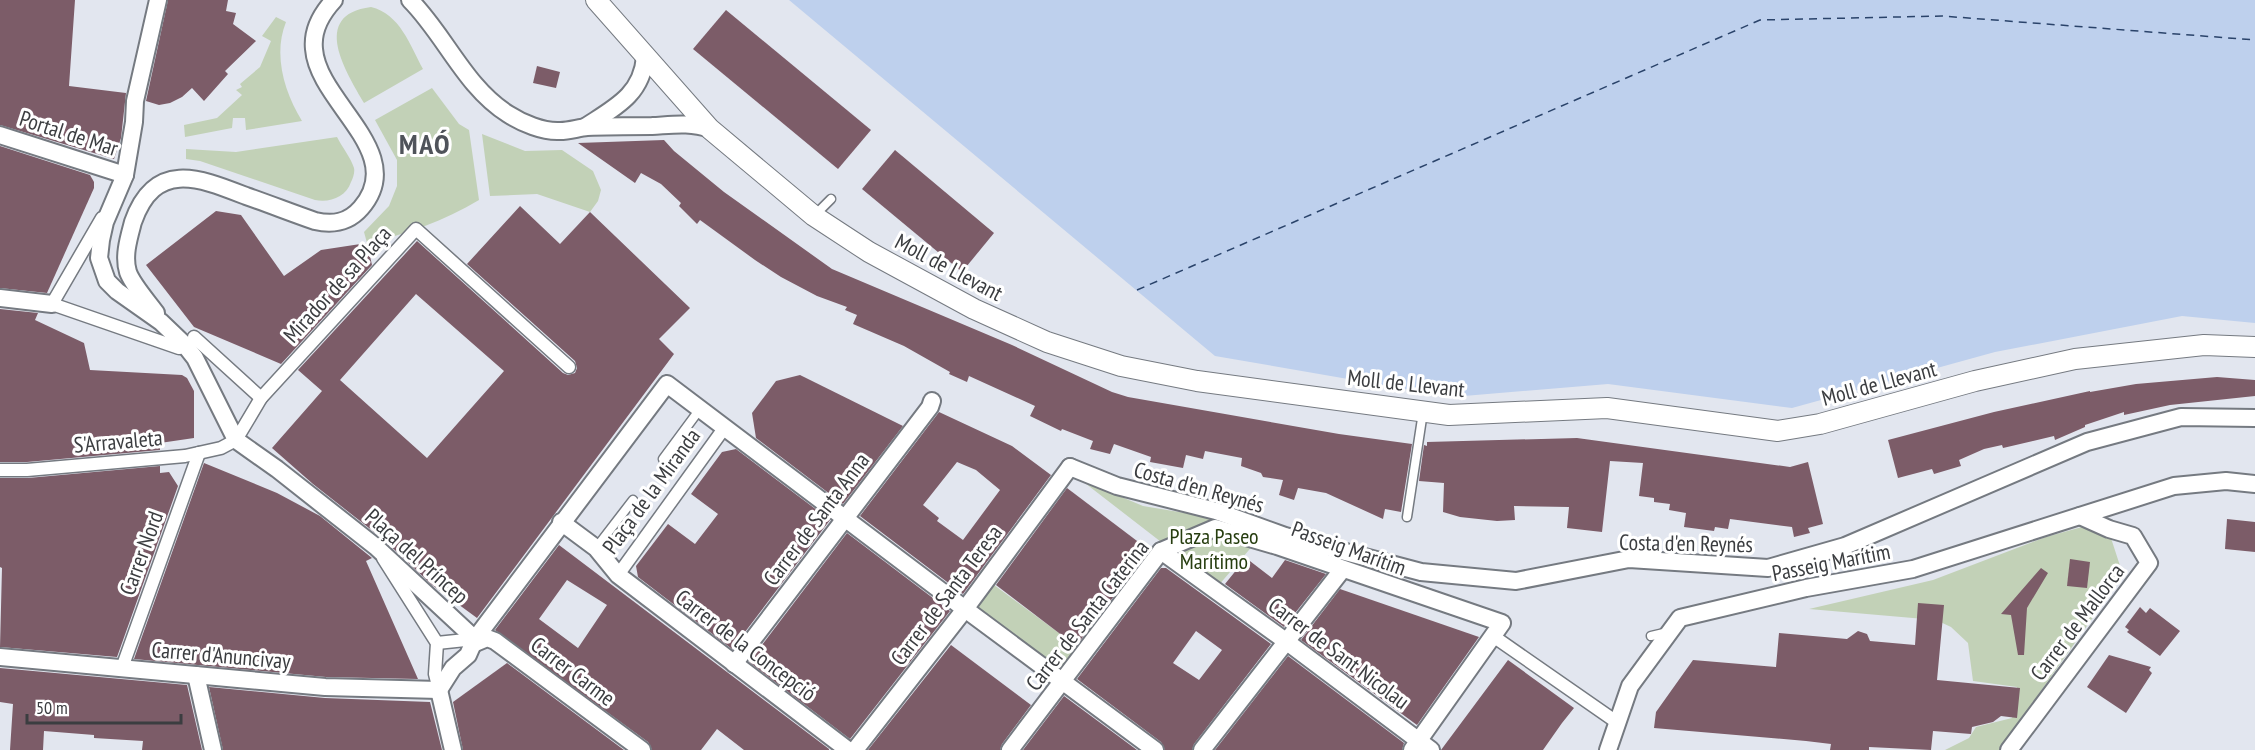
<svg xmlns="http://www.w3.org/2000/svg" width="2255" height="750" viewBox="0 0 2255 750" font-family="'PT Sans Narrow',sans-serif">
	<rect width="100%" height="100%" fill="#e2e6ef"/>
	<g fill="#c2d1b7">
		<path d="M371 7C400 14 410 45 423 69L364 103C347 73 309 15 371 7Z"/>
		<path d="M276 17 286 22C273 54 284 92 302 121L246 130 245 118H233L232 128 185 137 184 125 217 118 242 95 236 90 242 87 240 84 260 67 271 41 262 36Z"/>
		<path d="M432 88 459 124 469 130 479 200C444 221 407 234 367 243L364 232 389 206 397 186V160L375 120Z"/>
		<path d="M482 134 525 151 562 150 593 171 601 190 598 201 590 212 537 194 490 196Z"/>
		<path d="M337 137C342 147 351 158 354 168 355 172 353 178 351 182 346 197 330 203 315 200L200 161 186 159V149L236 152Z"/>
		<path d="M1081 480 1143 506 1197 515 1261 536 1218 586Z"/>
		<path d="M2082 527 2110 535 2123 575 1999 750H1945L1969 738 1976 727 2012 718 2017 687 1973 681 1968 643 1951 627 1936 620 1809 609 1933 580 2046 537Z"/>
		<path d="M994 585 1082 650 1066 678 968 605Z"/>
	</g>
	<path fill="#bed0ed" d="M789 0H2255V323L2182 316 1995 352 1792 408 1608 384 1452 397 1215 356Z"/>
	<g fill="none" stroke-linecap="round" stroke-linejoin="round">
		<path stroke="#2a436a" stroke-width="1.5" stroke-dasharray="8 6" stroke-linecap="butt" d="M1137 290 1760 20 1942 16 2255 40"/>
	</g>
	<g fill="#7c5c68" fill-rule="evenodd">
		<path d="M0 0H75L69 86 126 93 121 138 114 159 0 125Z"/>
		<path d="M168 0H228L226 11 236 13 233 24 256 41 225 71 228 74 204 101 192 88 182 97 170 103 159 105 146 101Z"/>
		<path d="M726 10 871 130 838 169 693 49Z"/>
		<path d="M537 66 560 72 556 88 533 83Z"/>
		<path d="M664 140 674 151 724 192 832 269 1012 345 1112 392 1128 397 1339 434 1412 444 1401 512 1385 509 1383 519 1326 493 1298 488 1294 500 1279 495 1283 480 1263 477 1261 473 1241 466 1242 458 1205 451 1203 459 1186 455 1183 468 1150 462 1151 457 1114 444 1110 454 1090 449 1093 441 1062 429 1061 431 1030 416 1035 406 969 376 967 382 949 374 950 372 904 346 853 324 857 315 845 310 847 307 817 296 781 277 755 260 700 220 697 224 679 206 681 203 661 184 641 173 635 183 578 143Z"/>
		<path d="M0 146 90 175 94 182V188L47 293 0 288Z"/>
		<path d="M895 150 994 233 962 272 862 189Z"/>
		<path d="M520 206 560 244 590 212 690 308 659 339 674 354 477 618 432 585 383 539 313 484 272 448 322 391 298 370 417 241 563 373 568 375 575 373 577 368 575 361 467 264ZM416 294 504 371 427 458 340 380Z"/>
		<path d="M216 211 241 215 284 276 321 250 367 243 372 265 281 364 194 327 146 265Z"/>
		<path d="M0 309 38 313 35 320 84 343 90 370 182 375 187 378 194 391V438L160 443V450L27 462H0Z"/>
		<path d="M800 375 903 426 843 504 756 438 752 413 776 381Z"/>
		<path d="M2217 377 2255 380V396L2170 405 2124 415V412L2085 425V427L2055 440 2054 436 2003 448 2002 445 1984 449 1959 460 1961 466 1934 474 1932 469 1898 478 1888 440 1994 412 2090 391V392L2136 384Z"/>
		<path d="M939 412 1012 446 1051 475 963 594 860 516ZM957 462 976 470 1000 490 963 540 937 521 939 518 923 505Z"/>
		<path d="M1577 438 1790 467 1808 462 1823 524 1808 528 1810 533 1794 537 1792 527 1730 519 1728 529 1715 527 1714 531 1684 527 1686 513 1669 510 1670 504 1654 502V498L1639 496 1643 463 1610 461 1602 532 1567 528 1569 507 1514 506 1515 520 1497 521 1460 517 1443 512 1444 483 1419 481 1424 445 1427 446V442Z"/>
		<path d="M736 449 830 520 732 649 638 577 636 566 668 524 695 544 718 514 691 494 722 452Z"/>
		<path d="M204 463 277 493 320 516 372 558 366 561 418 679 326 677 134 659Z"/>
		<path d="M160 466V473L169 472 178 486 117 657 0 647 2 568 0 567V478H28Z"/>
		<path d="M1067 488 1149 550 1076 646 996 585Z"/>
		<path d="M2227 519 2255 522V552L2225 549Z"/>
		<path d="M847 533 950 611 850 739 749 662Z"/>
		<path d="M559 545 829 749V750H744L717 729 701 750H652L648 742 495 630ZM567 580 607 605 578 648 539 619Z"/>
		<path d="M1246 558 1272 578 1285 560 1326 574 1284 627 1225 584Z"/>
		<path d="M2070 559 2090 562 2087 588 2067 586Z"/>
		<path d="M1161 568H1166L1271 644 1194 744 1192 750H1165L1161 742 1077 679ZM1196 631 1222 650 1199 680 1173 663Z"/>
		<path d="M2041 568 2048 573 2027 608 2024 655H2018L2011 615 2001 614Z"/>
		<path d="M1340 589 1479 637 1417 725 1301 640Z"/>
		<path d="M1918 603 1944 605 1937 680 2020 688 2017 718 2001 716 1993 722 1972 727 1971 734 1933 731 1931 750 1869 747V750H1830L1831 744 1806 741 1654 728 1656 712 1693 660 1776 667 1779 633 1847 639 1858 631 1867 634 1870 641 1915 645Z"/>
		<path d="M2140 607 2146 613 2150 608 2180 631 2160 656 2127 632 2129 630 2125 627Z"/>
		<path d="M951 645 1031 705 1002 744 1000 750H868Z"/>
		<path d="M2109 655 2151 667 2149 670 2152 673 2126 713 2087 687Z"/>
		<path d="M1288 656 1404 743 1402 750H1215Z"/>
		<path d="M1508 660 1574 708 1562 723 1543 750H1441Z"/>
		<path d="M507 663 624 750H463L453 702Z"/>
		<path d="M0 668 187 685 202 750H142L143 741 94 738V735L44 731 43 750H10L13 704 0 702Z"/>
		<path d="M209 687 325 698 430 702 442 750H223Z"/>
		<path d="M1064 696 1137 750H1023Z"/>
	</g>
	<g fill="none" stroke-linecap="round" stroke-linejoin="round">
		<defs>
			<g id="service">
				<path d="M814 216 831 199"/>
				<path d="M663 459 700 409"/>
				<path d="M1407 517 1423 412"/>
				<path d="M596 548 633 500"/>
				<path d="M1651 636 1668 632"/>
			</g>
			<g id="pedestrian">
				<path d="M102 218 52 304 179 348"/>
				<path d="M194 337 261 398"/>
				<path d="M0 470H27L185 456 221 448 236 440 261 398 416 229 569 367"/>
				<path d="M383 558 437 643 435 674 439 690"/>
				<path d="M618 575 725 427"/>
				<path d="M1493 636 1618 723"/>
				<path d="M437 643 475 639"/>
				<path d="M122 668 199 453"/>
			</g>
			<g id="minor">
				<path d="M158 0 135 101 134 122 125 175 105 222 101 240 99 258 107 281 117 291 161 322 184 344 195 358 236 440 277 469 376 547 475 639 468 655 453 668 439 690"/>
				<path d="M410 0C445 35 465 87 508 114 522 123 543 132 560 131 569 131 578 128 587 127 609 126 630 126 652 126 672 125 690 122 710 129"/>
				<path d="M585 127C614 108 642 95 645 57"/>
				<path d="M0 135 125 175"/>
				<path d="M0 298 52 304"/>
				<path d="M156 313C148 302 132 284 128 272 123 256 129 237 133 222 155 159 200 178 246 196 269 204 292 213 315 221 333 225 348 223 361 208 409 153 318 103 314 49 312 30 322 13 334 0"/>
				<path d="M1070 467 1117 486 1216 511 1285 536 1421 572 1516 581 1629 559 1768 568 1845 546 2087 442 2181 417 2255 418"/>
				<path d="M561 522 596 548 618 575 848 750"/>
				<path d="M1161 551 1287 642 1431 750"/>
				<path d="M475 639 667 384 965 609 1155 750"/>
				<path d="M475 643 487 638 495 641 642 750"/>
				<path d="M0 657 325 687 439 690"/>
				<path d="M734 664 930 407 932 401"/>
				<path d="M196 675 213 750"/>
				<path d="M439 690 453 750"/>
				<path d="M855 750 965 609 1070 467"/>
				<path d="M1010 750 1161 551 1215 528 1277 546 1502 623 1412 750"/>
				<path d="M1202 750 1342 570"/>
				<path d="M1608 750 1630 686 1680 618 1806 588 1913 569 2174 486 2226 481 2255 484"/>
				<path d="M2009 750 2149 563 2133 536 2109 529 2080 516"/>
			</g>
			<path id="tertiary" d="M596 0 710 129 814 216 869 252 974 309 1047 342 1121 366 1197 381 1449 415 1607 408 1778 431 1820 424 1975 381 2075 359 2204 345 2255 347"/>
		</defs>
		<use href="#service" stroke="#757a81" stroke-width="11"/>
		<use href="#pedestrian" stroke="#757a81" stroke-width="15"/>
		<use href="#minor" stroke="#757a81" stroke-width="20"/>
		<use href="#tertiary" stroke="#757a81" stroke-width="22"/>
		<use href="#service" stroke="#fff" stroke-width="8"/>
		<use href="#pedestrian" stroke="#fff" stroke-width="12"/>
		<use href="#minor" stroke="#fff" stroke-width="16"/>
		<use href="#tertiary" stroke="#fff" stroke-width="20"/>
	</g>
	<g text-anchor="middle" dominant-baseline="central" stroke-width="6" stroke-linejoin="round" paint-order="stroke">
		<g font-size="22" fill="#3b3d40" stroke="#fff">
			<text transform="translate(69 133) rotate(18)">Portal de Mar</text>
			<text transform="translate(949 267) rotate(28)">Moll de Llevant</text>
			<text transform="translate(337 284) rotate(-48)">Mirador de sa Plaça</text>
			<text transform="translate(1406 383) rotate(6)">Moll de Llevant</text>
			<text transform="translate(1879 383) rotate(-15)">Moll de Llevant</text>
			<text transform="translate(118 441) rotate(-5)">S'Arravaleta</text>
			<text transform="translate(1199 487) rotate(16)">Costa d'en Reynés</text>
			<text transform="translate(651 491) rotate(-54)">Plaça de la Miranda</text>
			<text transform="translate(816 519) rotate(-53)">Carrer de Santa Anna</text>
			<text transform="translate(1686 543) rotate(1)">Costa d'en Reynés</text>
			<text transform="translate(1349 548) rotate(20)">Passeig Marítim</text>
			<text transform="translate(141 553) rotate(-70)">Carrer Nord</text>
			<text transform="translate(417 556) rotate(42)">Plaça del Príncep</text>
			<text transform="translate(1831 562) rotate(-11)">Passeig Marítim</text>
			<text transform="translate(946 595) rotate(-53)">Carrer de Santa Teresa</text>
			<text transform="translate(1087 615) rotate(-52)">Carrer de Santa Caterina</text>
			<text transform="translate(2077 622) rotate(-53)">Carrer de Mallorca</text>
			<text transform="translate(746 645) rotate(37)">Carrer de la Concepció</text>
			<text transform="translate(1339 653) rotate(37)">Carrer de Sant Nicolau</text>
			<text transform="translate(221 655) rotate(5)">Carrer d'Anuncivay</text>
			<text transform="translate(573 671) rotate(37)">Carrer Carme</text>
		</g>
		<g font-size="22" fill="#263d0f" stroke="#fff">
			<text x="1214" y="536">Plaza Paseo<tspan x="1214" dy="25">Marítimo</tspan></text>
		</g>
		<g font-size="28" font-weight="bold" letter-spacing="1.5" fill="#4f535a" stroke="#fff">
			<text x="425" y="143">MAÓ</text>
		</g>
	</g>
	<path d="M27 714v9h154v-9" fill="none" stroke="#3b3d40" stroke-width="3"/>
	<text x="36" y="714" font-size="18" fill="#3b3d40" stroke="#ffffff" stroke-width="4.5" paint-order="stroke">50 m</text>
</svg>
